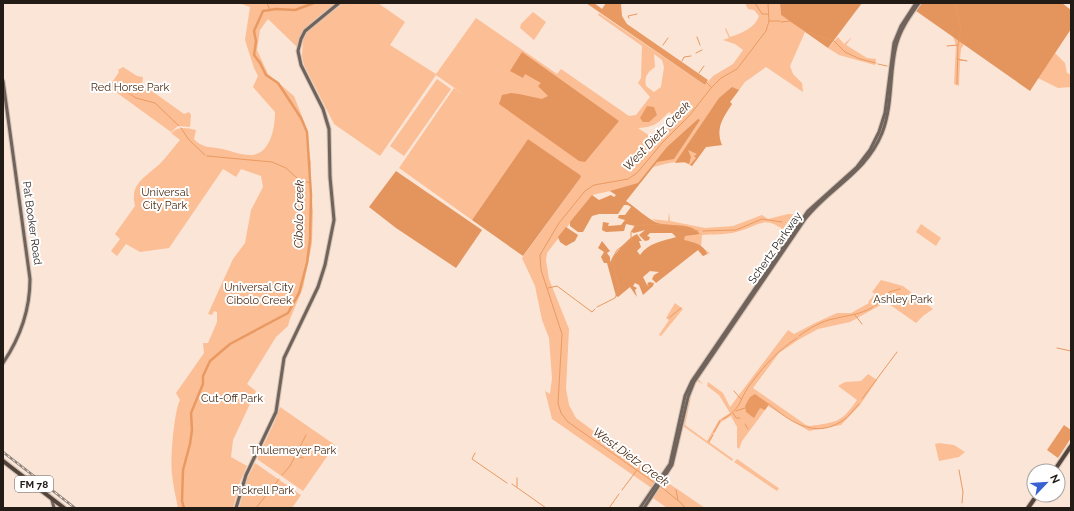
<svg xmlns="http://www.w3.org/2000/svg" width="1074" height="511" viewBox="0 0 1074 511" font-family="Raleway,sans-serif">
	<rect width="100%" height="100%" fill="#fae5d7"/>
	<g fill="#fcbe95" fill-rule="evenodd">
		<path d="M239 3H336C318 17 304 25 297 47L268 19 260 30 257 50 268 74 294 96 305 124 311 163 310 183 313 211 312 243 303 288 290 319 288 326 276 337 247 384 256 391 233 440 231 457 247 466 240 482 233 508H178C176 497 173 486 172 474 170 461 174 411 180 400L176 393 204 353 203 343H208L217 322V312L214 311 212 315 208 314 233 259 245 243 251 210 263 187 261 176 241 169 236 177 223 169 169 248 140 252 126 244 117 256 111 251 120 239 115 234 135 206C130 186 141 180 155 168 164 161 172 149 180 140L171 133C179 126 186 128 196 130L194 139C201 148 212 147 222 149 231 151 241 155 250 155 271 155 275 127 275 112L253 87 258 76 254 68 245 40 250 7Z"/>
		<path d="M343 3H378L405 22 390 45 436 74 476 18 557 74 561 69 629 116 636 115 650 97 638 83 641 78 642 46 598 15 599 13 705 85 713 76 733 64 743 50 735 44 723 40 729 38 725 29 726 28 730 37C742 33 755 28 759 16L754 10 748 9 745 3H780L781 15 805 32 790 66 793 74 802 83 803 92 766 67 745 82 730 102 732 104C723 118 715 128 722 145L706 147 692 166C680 158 666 164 653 167L626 201 610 191 592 195 547 253 546 260 549 279 569 329 566 389 569 405 576 418 611 444 705 508H667L653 498 655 495 653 489 552 419 545 391 550 394 552 378 549 338 542 320 535 286 522 258 581 177 528 139 472 220 399 168 454 88 466 96 436 75 380 156 334 124 304 65 302 56 303 40 307 32ZM654 54 662 60 664 67 661 87 654 92 646 86C644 76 648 72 655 67ZM669 112 677 119 656 140 638 128C655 127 658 123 669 112Z"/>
		<path d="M533 12 546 22 534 40 520 28 521 24Z"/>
		<path d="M953 36 964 44 961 49 960 59 968 61H960L959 86 954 84 956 46H947L956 45Z"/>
		<path d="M838 37 844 44 852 37 846 45 867 58 876 59 875 65 839 55 828 48Z"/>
		<path d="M1055 53 1065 63 1067 73 1071 75V87L1058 88 1038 78Z"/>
		<path d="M123 67 137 76 143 77 142 84 184 114 189 112 191 115 190 127 178 126 171 132 109 87 119 72 118 70Z"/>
		<path d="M437 79 451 89 404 156 390 146Z"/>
		<path d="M669 212 670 221 705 228 733 226 762 215 768 219 788 214 803 215 790 234C762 214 765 224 736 232 726 235 713 234 702 235L701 247 710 253 703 256 697 249 652 219 668 221Z"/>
		<path d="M921 224 941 238 936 246 916 232Z"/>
		<path d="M881 280 903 286 933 309 923 316 916 323 886 302 850 322 818 329 798 340 779 353 753 388 806 425 810 426C837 422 841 423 857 400L838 386 845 382 861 381 868 374 877 380 860 405 841 425 809 431 768 406 742 441 739 449 737 447V427L731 416 721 422 709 442 733 459 732 461 683 426 690 394 698 379 703 384 697 381 692 392 685 425 707 441 719 420 730 413 719 395 707 386 708 382 723 393 730 407 788 330 794 334 815 323 837 313H851L869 303 868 302 875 294 872 292Z"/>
		<path d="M675 303 683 309 661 336 659 335 669 320 666 318Z"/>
		<path d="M280 407 335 445 303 491 257 459 274 423Z"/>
		<path d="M939 443 954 445 965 452 959 457 939 461 935 444Z"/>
		<path d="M737 459 777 487 779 488 777 491 734 462Z"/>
		<path d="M255 463 301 495 292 508H239L247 479Z"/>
	</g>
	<g fill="#e4955d">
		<path d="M780 3H862L828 48 781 15Z"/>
		<path d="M922 3H1062L1071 10V29L1030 91 916 11Z"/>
		<path d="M522 52 619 121 585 162 579 161 499 104 502 95 511 93 519 94 542 99 548 96 538 86 541 83 525 74 523 78 510 71Z"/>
		<path d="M732 87 739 90 730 102 732 104C723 118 715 128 722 145L706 147 692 166 690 165 696 158 694 156 697 154 688 150 691 157 689 164 685 162 675 163 719 98Z"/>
		<path d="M698 119 700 120 674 159 657 162 626 201C635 207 649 220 658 223 672 228 689 221 700 234L685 236 684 240C693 242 704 244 707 254L703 256 698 250 656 283 652 279 654 275 659 272 650 271 643 277 647 285 649 286 647 284 649 282 654 283 653 286 643 295 639 285 635 283 633 286 637 288 635 290 637 297 630 287 618 297 616 296 607 263H604L601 257 604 252 598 248 602 241 610 251 607 253 610 257V262C615 253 628 238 637 234L642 241H639L641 247 637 251 640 255C648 243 663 241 676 237L672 233H650L647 236 650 237 649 240 645 241 639 235 645 230 634 233 631 232 635 226 626 224 624 231 606 232 602 230 603 222 609 223 608 226 621 225 625 220 618 218 619 215H625L631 207 628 205H624L618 214H599L592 216 583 232H578L570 226V222L592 195 599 200 611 195 614 197 616 195 610 191 638 183 667 147Z"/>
		<path d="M528 139 580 175 581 177 523 256 472 220Z"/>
		<path d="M396 171 482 230 456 268 396 228 369 207Z"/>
		<path d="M566 227 578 235 575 241 566 246 560 242 558 237Z"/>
	</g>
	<g fill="#e99a62">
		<path d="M586 3H594L602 9 606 3H621L622 16 627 24 708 80 705 85Z"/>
		<path d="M647 106 654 107 657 115 649 122H643L640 118Z"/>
		<path d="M755 394 769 404 765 410 760 408 754 418 746 412 745 406 750 397Z"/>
		<path d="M1064 425 1071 430V438L1058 458 1047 450Z"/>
	</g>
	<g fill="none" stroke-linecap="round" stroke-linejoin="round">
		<g stroke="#e99a62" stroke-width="1">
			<path d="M267 3 270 10"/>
			<path d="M755 3 762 14H768"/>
			<path d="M956 3 959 23 961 29 958 45 957 84"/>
			<path d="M629 18 628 16 637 14"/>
			<path d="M769 21H780"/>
			<path d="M781 22 790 21 807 32 834 41 845 52 860 59 876 63"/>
			<path d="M697 37 700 45"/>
			<path d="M663 45 668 38"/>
			<path d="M947 46 957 45"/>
			<path d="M696 53 702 50"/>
			<path d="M957 59 967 61"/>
			<path d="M682 61 684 57 691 56"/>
			<path d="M878 64 887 66"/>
			<path d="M699 73 704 66"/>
			<path d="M706 82 711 87"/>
			<path d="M121 87 123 88"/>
			<path d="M124 90 136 98 155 103 179 126"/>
			<path d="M181 128 189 140 205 155"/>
			<path d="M207 156 272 162 286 168 297 178"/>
			<path d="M299 179 310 183"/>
			<path d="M703 231 736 230 762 219 782 222"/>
			<path d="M548 288 557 286 592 312 595 309"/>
			<path d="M875 306 889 292 900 289"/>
			<path d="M597 307 615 298 619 289 612 259 617 250 631 240V232L635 226C649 224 663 224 677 226 685 228 690 231 698 231"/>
			<path d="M855 315 862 324"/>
			<path d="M669 318 681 308"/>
			<path d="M799 336C808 329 822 321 833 319 848 315 860 315 873 307"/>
			<path d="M1057 348 1071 351"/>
			<path d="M734 391 741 399"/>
			<path d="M862 399 897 352"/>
			<path d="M769 404C790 422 815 439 842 421 849 417 854 409 859 404"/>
			<path d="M736 411 745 408"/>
			<path d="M733 413 736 418H740"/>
			<path d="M723 419C742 408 738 402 749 386 763 367 777 351 797 338"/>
			<path d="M745 424 748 429"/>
			<path d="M714 432 720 421"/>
			<path d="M709 442 713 435"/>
			<path d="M475 453 472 459 507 483"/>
			<path d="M296 456 303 458"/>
			<path d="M959 470 963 492 962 503"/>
			<path d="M282 475 290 466 306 435"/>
			<path d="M655 483 568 422 561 413 558 403 562 334 541 270 540 255 559 223 585 191 594 185 628 179 637 173 662 143 689 116 711 88 721 78 737 69 766 31 769 21 768 3"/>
			<path d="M512 484 546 508"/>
			<path d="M660 486 681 503 685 508"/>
			<path d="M517 487V478"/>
			<path d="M622 490 637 470"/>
			<path d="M676 490 678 500"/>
			<path d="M256 508 279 479"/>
			<path d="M609 508 619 494"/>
			<path d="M962 508V507"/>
		</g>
		<path stroke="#e99a62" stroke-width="2.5" d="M184 508 182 501 183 470 190 444 192 430 191 413 203 384V376L210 361 230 344 288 313 299 293 307 263 310 240 311 195 307 132 301 118 282 89 278 83 266 75 260 63 254 55 256 41 254 31 263 11 276 9 295 10 314 3"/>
		<defs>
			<g id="secondary">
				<path d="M3 81 30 279C30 310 20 338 3 363"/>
				<path d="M52 500 54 508"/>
				<path d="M236 508 246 475 276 412 284 358 318 287 325 265 334 220 330 177 329 129 323 109 301 65 298 51 301 39 305 31 339 3"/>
				<path d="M640 508 670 464 685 396 692 381 808 211 857 167 870 150 879 132 885 113 894 43 901 26 916 3"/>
				<path d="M644 508 672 465 688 397 694 382 805 219C830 187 866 173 882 133 893 105 889 74 896 46 900 29 910 16 919 3"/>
			</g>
			<g id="primary">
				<path d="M3 461 64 508"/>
				<path d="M1054 471 1071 446"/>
				<path d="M1028 508 1037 495"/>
			</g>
		</defs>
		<use href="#secondary" stroke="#d3c1b4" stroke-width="5"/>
		<use href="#primary" stroke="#d3c1b4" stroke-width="6"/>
		<use href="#secondary" stroke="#70635b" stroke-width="3"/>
		<use href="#primary" stroke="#54453c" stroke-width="4"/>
		<defs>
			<path id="rail" d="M3 452 75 508"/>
		</defs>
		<use href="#rail" stroke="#908278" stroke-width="2.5"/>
		<use href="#rail" stroke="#fff" stroke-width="1" stroke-dasharray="3" stroke-linecap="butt"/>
	</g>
	<g text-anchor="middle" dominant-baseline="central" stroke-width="4" stroke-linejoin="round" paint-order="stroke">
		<rect fill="#fff" stroke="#645f5c" stroke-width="1" x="15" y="476" width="38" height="16" rx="3"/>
		<g font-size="10" font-weight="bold" fill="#221b16">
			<text x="34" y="484">FM 78</text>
		</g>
		<g font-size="11" fill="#4b2b13" stroke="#fff">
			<text x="130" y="87">Red Horse Park</text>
			<text x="165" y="192">Universal<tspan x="165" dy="13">City Park</tspan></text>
			<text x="259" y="287">Universal City<tspan x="259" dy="13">Cibolo Creek</tspan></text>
			<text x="903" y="299">Ashley Park</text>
			<text x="232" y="398">Cut-Off Park</text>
			<text x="293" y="450">Thulemeyer Park</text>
			<text x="263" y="490">Pickrell Park</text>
		</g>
		<g font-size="11" fill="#221b16" stroke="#fff">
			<text transform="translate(32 223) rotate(82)">Pat Booker Road</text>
			<text transform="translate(775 248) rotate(-55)">Schertz Parkway</text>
		</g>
		<g font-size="12" font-style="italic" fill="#492911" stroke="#fff">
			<text transform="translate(657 136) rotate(-46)">West Dietz Creek</text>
			<text transform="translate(299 214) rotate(-89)">Cibolo Creek</text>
			<text transform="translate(631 457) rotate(36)">West Dietz Creek</text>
		</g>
	</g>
	<rect width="1074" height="511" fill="none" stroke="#221b16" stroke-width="8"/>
	<g transform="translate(1046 483) rotate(65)"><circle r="19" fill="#ffffff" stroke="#a7a4a2"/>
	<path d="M0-3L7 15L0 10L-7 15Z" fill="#3862d2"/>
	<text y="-6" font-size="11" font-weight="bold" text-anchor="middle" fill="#221b16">N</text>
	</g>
</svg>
